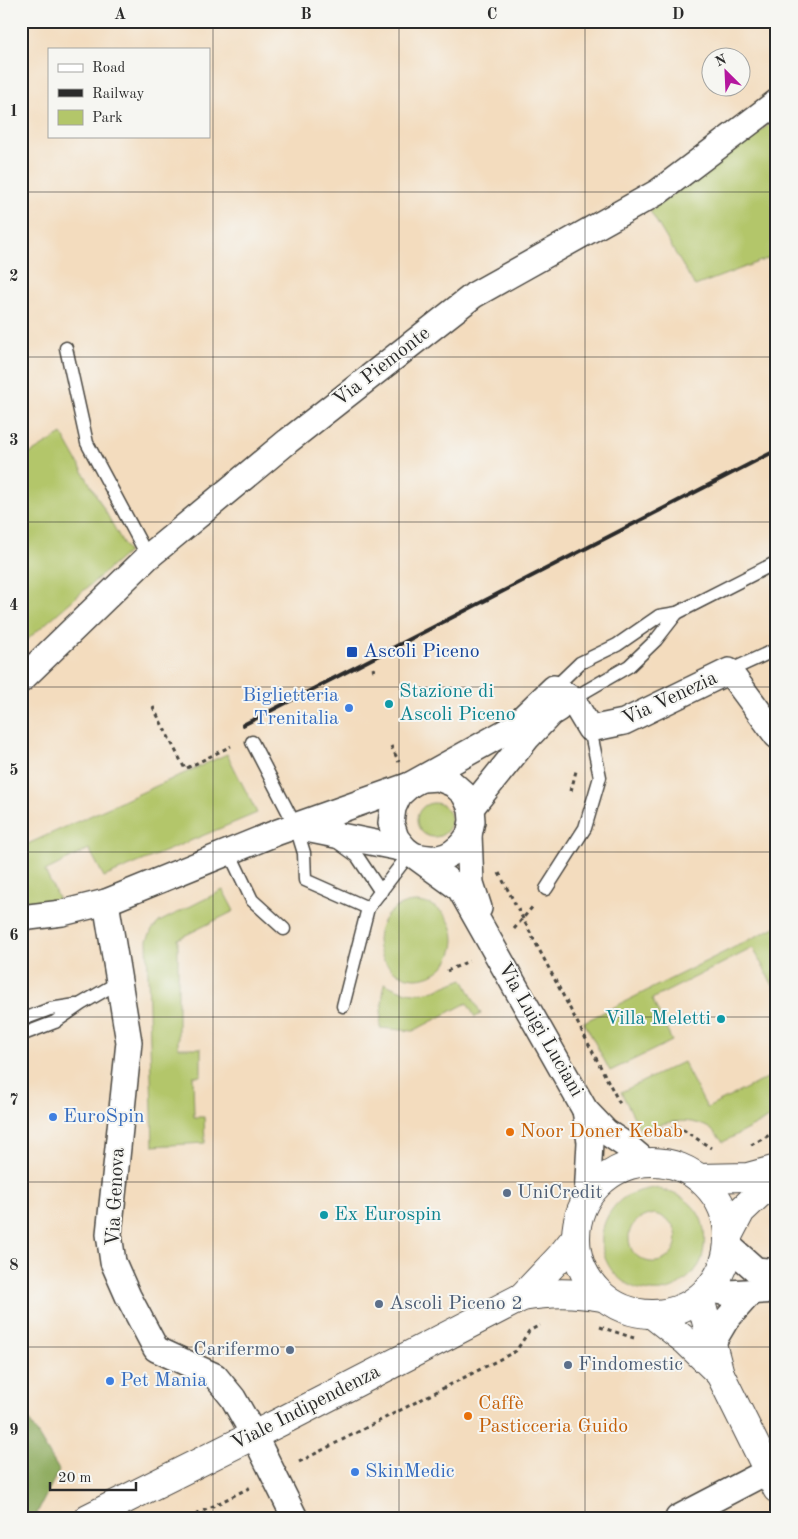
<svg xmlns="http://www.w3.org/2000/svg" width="798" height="1539" viewBox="0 0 798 1539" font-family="'Old Standard TT',serif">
	<rect width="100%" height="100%" fill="#f6f6f2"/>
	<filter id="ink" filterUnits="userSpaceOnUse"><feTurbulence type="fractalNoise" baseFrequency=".02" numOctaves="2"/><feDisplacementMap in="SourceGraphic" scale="10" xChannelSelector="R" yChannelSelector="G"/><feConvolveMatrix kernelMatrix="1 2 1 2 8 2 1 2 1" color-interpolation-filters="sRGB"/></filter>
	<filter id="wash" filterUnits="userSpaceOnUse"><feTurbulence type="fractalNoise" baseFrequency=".0096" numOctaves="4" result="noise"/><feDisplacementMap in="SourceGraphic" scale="20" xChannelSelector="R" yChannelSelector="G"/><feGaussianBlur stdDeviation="1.12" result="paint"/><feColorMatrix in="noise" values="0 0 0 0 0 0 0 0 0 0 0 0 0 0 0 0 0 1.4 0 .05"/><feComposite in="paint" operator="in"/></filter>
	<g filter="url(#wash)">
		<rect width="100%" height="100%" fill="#f3dcbe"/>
		<g fill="#b3c66a" stroke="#6f784a" fill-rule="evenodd">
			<path d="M777 119V255L695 286 650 211Z"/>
			<path d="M62 434 128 552 21 645V459Z"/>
			<path d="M227 754 257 813 104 877 89 849 45 871 59 900 21 904V847Z"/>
			<circle cx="434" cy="820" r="17"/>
			<path d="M223 890 234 911 178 939V1048H201V1076H193L194 1117H204L205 1143 153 1146 147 940 152 930 159 922Z"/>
			<circle cx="416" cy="940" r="38"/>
			<path d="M777 926V993L753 948 652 999 672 1041 610 1071 584 1022Z"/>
			<path d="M463 979 481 1014 475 1017 467 1003 413 1031 380 1028 384 983C418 1001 429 992 463 979Z"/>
			<path d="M683 1062 707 1108 777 1073V1114L723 1142C719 1138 714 1131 709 1128 687 1116 663 1122 641 1131L621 1092Z"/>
			<path d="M654 1188C693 1195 712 1218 702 1258 699 1269 689 1277 680 1284 672 1290 661 1292 651 1291 603 1288 584 1230 622 1199 631 1192 643 1190 654 1188ZM654 1214C693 1223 676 1270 646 1261 638 1258 632 1253 630 1245 625 1227 638 1216 654 1214Z"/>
		</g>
		<path fill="#8eab5e" stroke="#5c6b44" d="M21 1407 59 1470 37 1513 40 1518H21Z"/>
	</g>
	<g filter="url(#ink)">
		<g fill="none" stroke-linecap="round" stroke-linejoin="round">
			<defs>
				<g id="service">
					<path d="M66 348 87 443 148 557"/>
					<path d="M729 671 777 649"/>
					<path d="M554 688 580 663 617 645 659 616 677 613 777 562"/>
					<path d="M572 699 629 666 656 640 677 613"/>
					<path d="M252 742 296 827 304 853 305 880 368 908"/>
					<path d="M336 841 357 856 381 892"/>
					<path d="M229 852 252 900 284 929"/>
					<path d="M546 889 585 828 600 777 590 729"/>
					<path d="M343 1006 368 908 410 853"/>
					<path d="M21 1020 50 1009 76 1005"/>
					<path d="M21 1035 55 1022 81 1004 119 982"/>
				</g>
				<g id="minor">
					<path d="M21 680 148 557 288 441 474 295 658 192 777 102"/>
					<path d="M423 779 438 778 453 784 464 794 471 808 472 821 469 835 471 883 479 908"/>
					<path d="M410 785 399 795 393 808 391 823 396 838 405 849 460 889 585 1110 606 1132 627 1146 646 1162"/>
					<path d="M471 808 528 737 550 714 558 709"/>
					<path d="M296 827 405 849"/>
					<path d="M416 856C441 862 455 856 469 835"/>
					<path d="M106 902 129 1042 109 1234 113 1262 128 1296 156 1349 215 1376 233 1398 254 1435 295 1518"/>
					<path d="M21 918 62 913 106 902 278 832 410 785 511 729 554 688 572 699 590 729 624 722 729 671 777 736"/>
					<path d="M585 1110 590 1142 587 1198"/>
					<path d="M729 1246 756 1270 777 1272"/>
					<path d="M708 1290 729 1293 777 1290"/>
					<path d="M713 1342 726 1320 750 1293"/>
					<path d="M678 1518 768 1471"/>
				</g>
				<g id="tertiary">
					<circle cx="652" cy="1238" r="76"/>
					<path d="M699 1178 748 1177 777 1169"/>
					<path d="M729 1234 741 1211 777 1177"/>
					<path d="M522 1297 560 1257 576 1237"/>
					<path d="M700 1298 720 1374 777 1489"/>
					<path d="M653 1315 686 1341 720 1374"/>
					<path d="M88 1518 280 1422 522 1297C551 1292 573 1292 602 1297"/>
				</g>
			</defs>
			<use href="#service" stroke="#494641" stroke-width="15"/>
			<use href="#minor" stroke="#494641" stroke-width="28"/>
			<use href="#tertiary" stroke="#494641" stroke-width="30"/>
			<g stroke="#494641" stroke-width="3" stroke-dasharray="4 4" stroke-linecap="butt">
				<path d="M373 668 374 671"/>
				<path d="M153 707 185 769 231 746"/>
				<path d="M391 746 399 762"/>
				<path d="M571 791 576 771"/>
				<path d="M499 873 620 1104"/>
				<path d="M514 929 534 905"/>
				<path d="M447 971 469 961"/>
				<path d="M652 1132 679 1127 711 1148"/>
				<path d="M751 1145 777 1131"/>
				<path d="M776 1218 774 1224 777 1239"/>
				<path d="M600 1327 634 1338"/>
				<path d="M299 1462 516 1351 529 1331 540 1325"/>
				<path d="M189 1518 251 1487"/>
			</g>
			<use href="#service" stroke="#fff" stroke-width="12"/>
			<use href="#minor" stroke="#fff" stroke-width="25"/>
			<use href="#tertiary" stroke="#fff" stroke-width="28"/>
			<path stroke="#2b2b2b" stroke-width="4" d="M243 725 777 450"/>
		</g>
	</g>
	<path fill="none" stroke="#2b2b2b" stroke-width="1" stroke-opacity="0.55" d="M213 21V1518M399 21V1518M585 21V1518M21 192H777M21 357H777M21 522H777M21 687H777M21 852H777M21 1017H777M21 1182H777M21 1347H777"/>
	<rect fill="#1a4fb4" stroke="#f6f6f2" stroke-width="2" x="346" y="646" width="12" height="12" rx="2.5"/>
	<g fill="#0f9aa8" stroke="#f6f6f2" stroke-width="2">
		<circle cx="389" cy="704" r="5"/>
		<circle cx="721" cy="1019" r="5"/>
		<circle cx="324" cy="1215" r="5"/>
	</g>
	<g fill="#3f7fe0" stroke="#f6f6f2" stroke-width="2">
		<circle cx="349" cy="708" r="5"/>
		<circle cx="53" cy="1117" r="5"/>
		<circle cx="110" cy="1381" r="5"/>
		<circle cx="355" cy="1472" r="5"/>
	</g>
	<g fill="#e8710a" stroke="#f6f6f2" stroke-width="2">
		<circle cx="510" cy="1132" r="5"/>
		<circle cx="468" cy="1416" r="5"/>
	</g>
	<g fill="#5c6f8a" stroke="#f6f6f2" stroke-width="2">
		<circle cx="507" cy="1193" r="5"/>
		<circle cx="379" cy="1304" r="5"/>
		<circle cx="290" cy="1350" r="5"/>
		<circle cx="568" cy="1365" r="5"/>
	</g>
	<g text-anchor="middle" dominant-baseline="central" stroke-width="4" stroke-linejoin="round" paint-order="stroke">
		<g font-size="20" fill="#2b2b2b" stroke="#f6f6f2">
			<text transform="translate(382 367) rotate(-38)">Via Piemonte</text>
			<text transform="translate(670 699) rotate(-25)">Via Venezia</text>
			<text transform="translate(540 1030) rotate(60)">Via Luigi Luciani</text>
			<text transform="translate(116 1197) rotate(-87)">Via Genova</text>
			<text transform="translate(306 1408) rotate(-27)">Viale Indipendenza</text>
		</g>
		<g font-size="20" fill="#164399" stroke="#f6f6f2" text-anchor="start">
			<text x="363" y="652">Ascoli Piceno</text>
		</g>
		<g font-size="20" fill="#0d838f" stroke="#f6f6f2" text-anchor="start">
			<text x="399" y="692">Stazione di<tspan x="399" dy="23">Ascoli Piceno</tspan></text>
			<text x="711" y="1019" text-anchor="end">Villa Meletti</text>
			<text x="334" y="1215">Ex Eurospin</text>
		</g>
		<g font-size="20" fill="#366cbe" stroke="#f6f6f2" text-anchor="start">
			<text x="339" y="696" text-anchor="end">Biglietteria<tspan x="339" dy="23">Trenitalia</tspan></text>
			<text x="63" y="1117">EuroSpin</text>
			<text x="120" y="1381">Pet Mania</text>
			<text x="365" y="1472">SkinMedic</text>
		</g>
		<g font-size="20" fill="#c56008" stroke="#f6f6f2" text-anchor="start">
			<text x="520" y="1132">Noor Doner Kebab</text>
			<text x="478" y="1404">Caffè<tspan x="478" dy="23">Pasticceria Guido</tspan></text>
		</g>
		<g font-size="20" fill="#4e5e75" stroke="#f6f6f2" text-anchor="start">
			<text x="517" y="1193">UniCredit</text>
			<text x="389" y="1304">Ascoli Piceno 2</text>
			<text x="280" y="1350" text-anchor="end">Carifermo</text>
			<text x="578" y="1365">Findomestic</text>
		</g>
	</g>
	<rect width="798" height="1539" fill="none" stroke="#f6f6f2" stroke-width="55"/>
	<rect x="48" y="48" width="162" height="90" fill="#f6f6f2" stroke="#a5a5a2"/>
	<rect x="58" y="64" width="25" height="8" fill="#ffffff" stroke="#a5a5a2"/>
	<text x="92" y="72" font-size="15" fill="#2b2b2b">Road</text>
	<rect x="58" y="89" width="25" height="8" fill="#2b2b2b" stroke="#a5a5a2"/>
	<text x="92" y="98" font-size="15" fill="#2b2b2b">Railway</text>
	<rect x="58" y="110" width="25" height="15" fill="#b3c66a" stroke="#a5a5a2"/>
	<text x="92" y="122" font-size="15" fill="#2b2b2b">Park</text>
	<g transform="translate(726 72) rotate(336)"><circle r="24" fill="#f6f6f2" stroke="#a5a5a2"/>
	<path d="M0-4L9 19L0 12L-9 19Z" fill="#b5179e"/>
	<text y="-8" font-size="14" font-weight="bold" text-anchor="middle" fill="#2b2b2b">N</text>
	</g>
	<path d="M50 1482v8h86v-8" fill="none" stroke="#2b2b2b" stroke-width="2.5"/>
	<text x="58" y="1482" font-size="15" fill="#2b2b2b" stroke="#f6f6f2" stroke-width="4" paint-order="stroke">20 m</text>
	<rect x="28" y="28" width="742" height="1484" fill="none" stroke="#2b2b2b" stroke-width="2"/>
	<g font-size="16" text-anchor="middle" font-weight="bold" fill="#2b2b2b">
		<text x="120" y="19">A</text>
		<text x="306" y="19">B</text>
		<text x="492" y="19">C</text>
		<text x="678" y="19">D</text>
		<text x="14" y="116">1</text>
		<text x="14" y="281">2</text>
		<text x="14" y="445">3</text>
		<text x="14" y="610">4</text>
		<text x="14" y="775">5</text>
		<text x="14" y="940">6</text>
		<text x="14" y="1105">7</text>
		<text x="14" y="1270">8</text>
		<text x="14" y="1435">9</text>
	</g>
</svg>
